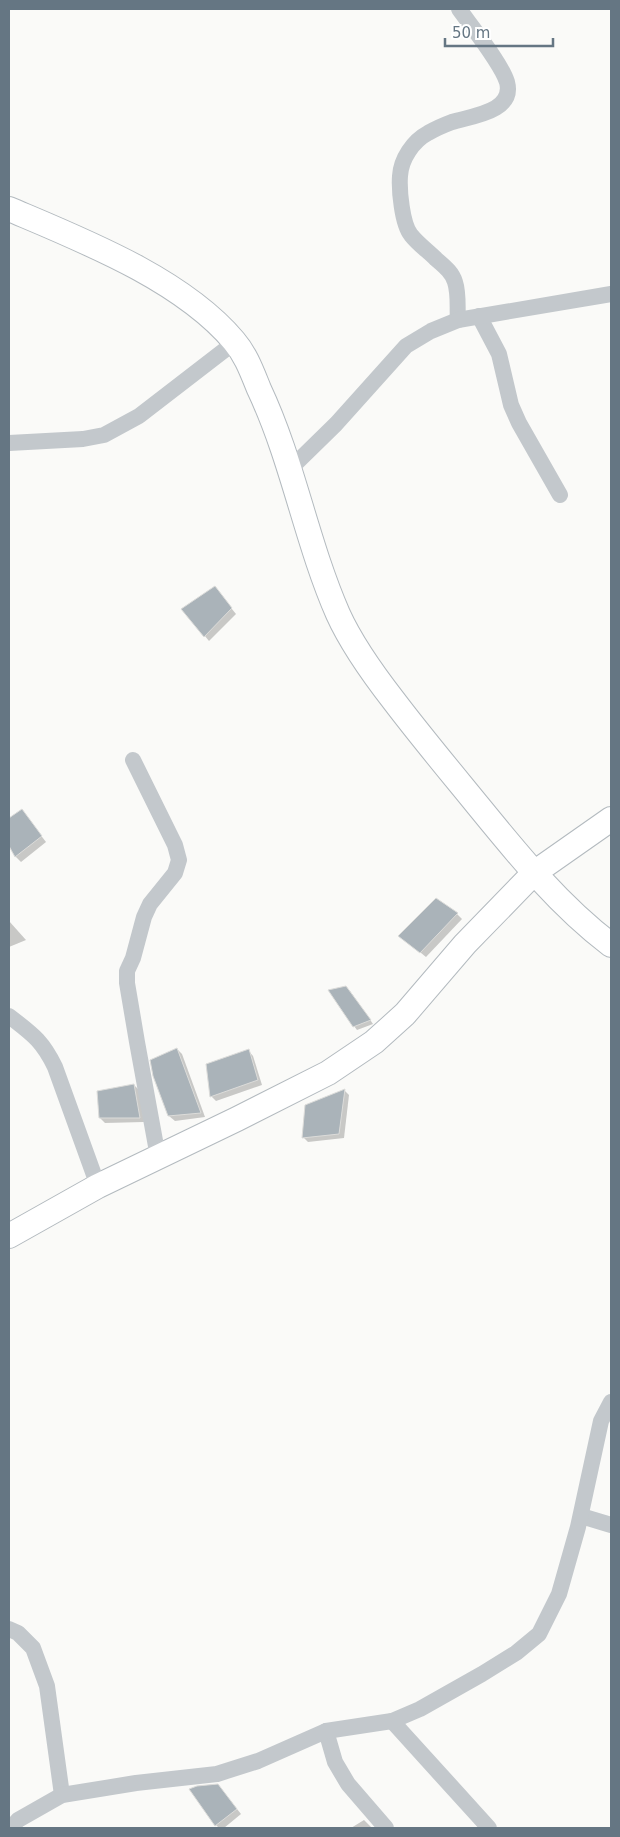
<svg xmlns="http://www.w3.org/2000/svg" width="620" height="1837" viewBox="0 0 620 1837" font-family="'DejaVu Sans',sans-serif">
	<rect width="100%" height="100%" fill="#fafaf8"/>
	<g fill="#0003">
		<path d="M215 588 236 614 209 641 183 609Z"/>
		<path d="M22 811 46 842 21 862 16 857 9 843V820Z"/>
		<path d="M457 914 462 919 426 957 400 936Z"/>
		<path d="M9 921 26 940 9 947Z"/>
		<path d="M350 991 373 1024 357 1030 354 1026Z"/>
		<path d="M177 1049 182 1054 205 1117 175 1121 169 1116Z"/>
		<path d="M248 1050 253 1056 262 1085 216 1101 211 1096Z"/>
		<path d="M134 1085 139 1090 144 1122 105 1123 100 1118Z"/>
		<path d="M345 1091 349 1095 344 1138 308 1142 303 1137Z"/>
		<path d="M218 1785 241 1814 224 1828H219L216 1825 191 1790Z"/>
		<path d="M364 1820 372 1828H351Z"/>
	</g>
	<g fill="#aab3b9" stroke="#dcdcda">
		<path d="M215 586 232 608 204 637 181 609Z"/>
		<path d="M22 809 42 836 15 857 9 846V818Z"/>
		<path d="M436 898 458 913 420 953 398 936Z"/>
		<path d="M346 986 371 1020 353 1027 328 990Z"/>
		<path d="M177 1048 201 1113 168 1116 153 1076 150 1060Z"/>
		<path d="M249 1049 258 1080 210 1097 206 1064Z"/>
		<path d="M134 1084 140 1118H99L97 1091Z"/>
		<path d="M345 1089 339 1134 302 1138 305 1105Z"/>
		<path d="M218 1784 237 1809 215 1826 189 1789 197 1786Z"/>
	</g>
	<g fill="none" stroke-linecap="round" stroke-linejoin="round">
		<defs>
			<g id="secondary">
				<path d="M9 209C82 240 182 279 234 341 246 355 252 372 259 389 293 461 306 541 338 614 352 645 373 674 394 701 416 730 439 758 462 786 508 842 553 901 611 945"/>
				<path d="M9 1236 98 1186 237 1119 328 1073 374 1042 405 1014 465 944 534 873 611 819"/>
			</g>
		</defs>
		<use href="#secondary" stroke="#b3babf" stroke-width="26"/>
		<g stroke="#c3c8cc" stroke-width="16">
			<path d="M479 316 499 354 511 405 519 423 560 495"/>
			<path d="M458 320C457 308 459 294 455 282 452 272 444 266 436 259 428 251 418 244 411 235 402 224 399 190 400 176 401 159 413 141 428 133 435 129 444 125 452 122 471 116 515 112 507 82 501 63 472 27 459 9"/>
			<path d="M9 443 83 439 104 435 139 416 235 342"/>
			<path d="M289 470 336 424 406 346 431 331 458 320 611 294"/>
			<path d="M133 760 175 845 179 860 175 873 150 904 144 917 133 958 127 971V983L137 1042 158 1157"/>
			<path d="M9 1016C32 1034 42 1040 55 1067L98 1186"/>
			<path d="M581 1516 611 1525"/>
			<path d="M9 1629 18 1633 33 1648 47 1686 62 1795"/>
			<path d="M392 1721 489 1828"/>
			<path d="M326 1731 335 1762 348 1784 386 1828"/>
			<path d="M11 1828 18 1820 62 1795 136 1783 217 1774 258 1761 326 1731 392 1721 420 1709 482 1674 516 1653 539 1634 559 1594 578 1527 601 1421 611 1402"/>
		</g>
		<use href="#secondary" stroke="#fff" stroke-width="24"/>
	</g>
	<rect width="620" height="1837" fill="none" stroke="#657683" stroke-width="20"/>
	<path d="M445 38v8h108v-8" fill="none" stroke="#657683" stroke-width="2.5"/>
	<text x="452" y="38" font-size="15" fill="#657683" stroke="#ffffff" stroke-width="4" paint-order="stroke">50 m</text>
</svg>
